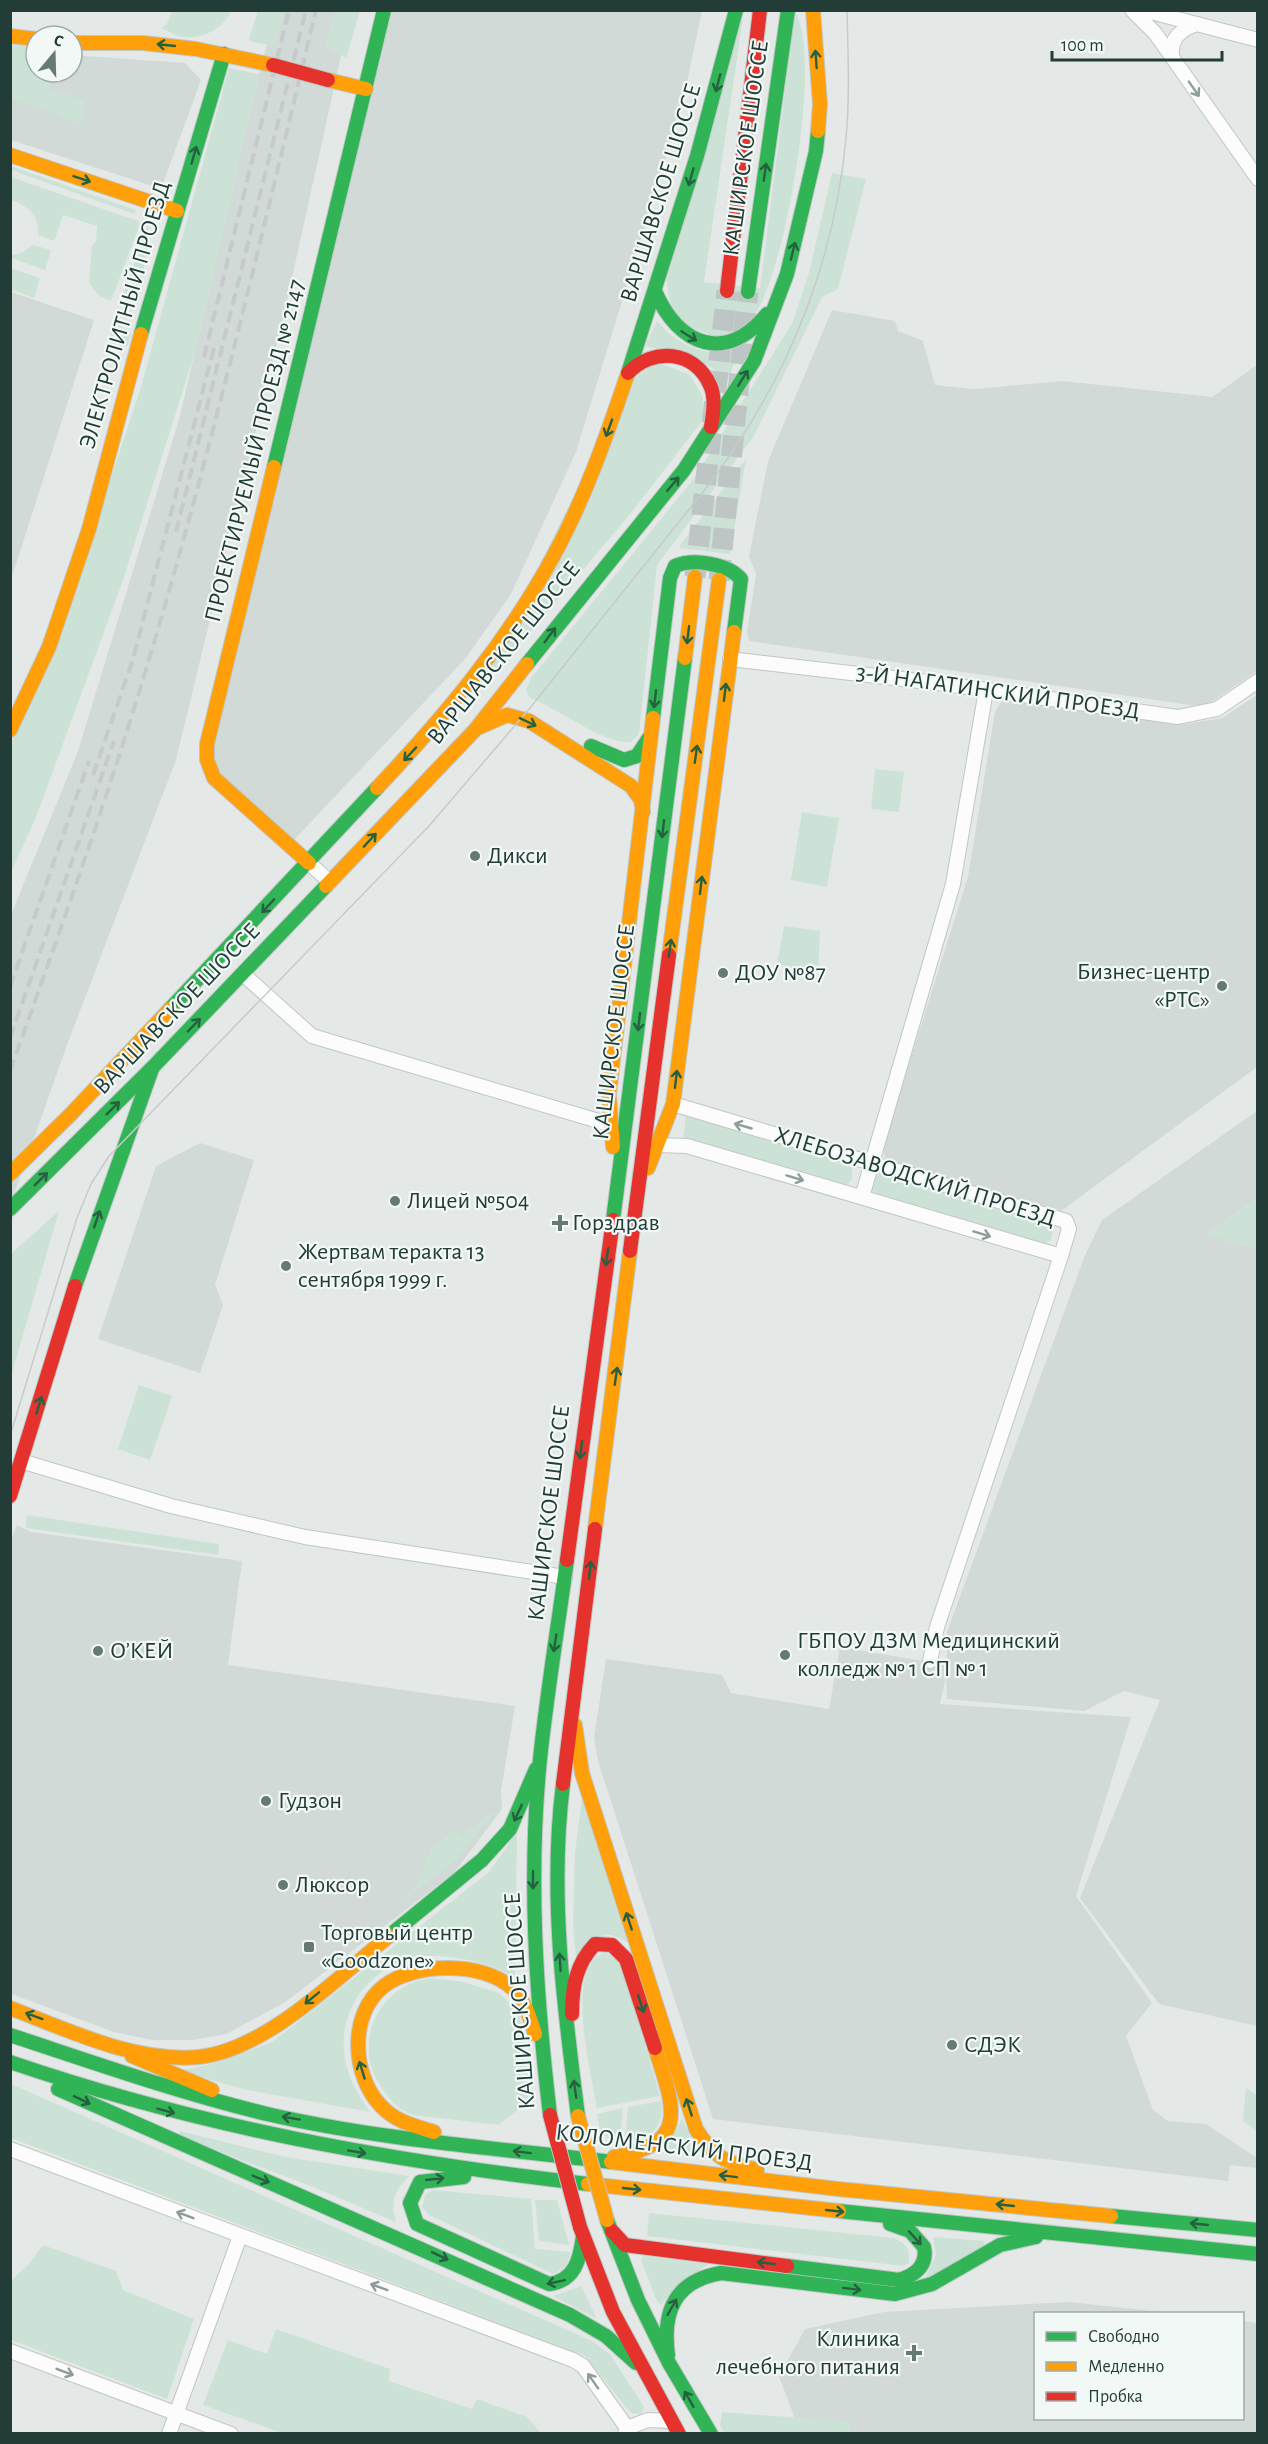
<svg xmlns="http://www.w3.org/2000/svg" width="1268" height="2444" viewBox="0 0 1268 2444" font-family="'Alegreya Sans',sans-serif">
	<rect width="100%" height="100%" fill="#e4e9e7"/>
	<g fill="#d2dad8">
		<path d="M276 11H351L284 314 176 760 67 1045 11 1203V915L78 751 180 416 259 74Z"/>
		<path d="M392 11H702L683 101 576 452 511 594 465 659 292 842 219 777 213 763 214 746Z"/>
		<path d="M10 48 36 72H72V55L185 63 201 80 161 189 11 140Z"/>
		<path d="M11 292 94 320 11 580 10 292Z"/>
		<path d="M832 310 895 321 898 331 923 341 935 385 973 389 1063 381 1212 397 1257 365V671L1204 707 749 641 747 632 756 574 749 556 768 461Z"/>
		<path d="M1257 695V1067L1061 1211 890 1162 885 1157 883 1146 968 877 995 712 1000 703 1008 698 1180 725 1222 718Z"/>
		<path d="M1257 1111V1199L1206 1234 1257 1249V2026L1159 2004 1080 1898 1160 1700 1124 1691 1084 1711 947 1699 946 1676 940 1704 1131 1717 1076 1896 1152 2003 1126 2036 1153 2110 1168 2121 1206 2124 1257 2158V2168L1230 2165 1228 2181 713 2119 598 1761 594 1738 606 1659 722 1675 731 1693 829 1709 840 1647 947 1665V1632L1085 1255 1102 1220Z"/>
		<path d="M200 1143 254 1160 215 1285 223 1305 200 1373 98 1339 156 1166Z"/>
		<path d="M17 1525 31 1532 242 1561 228 1665 515 1706 501 1791 502 1809 454 1873 284 2003 226 2034 193 2040H152L114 2032 11 1994 10 1543Z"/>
		<path d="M1069 2302 1172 2313 1036 2314V2418H1242L1243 2321 1257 2323V2433H797L799 2430 779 2376 805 2329 884 2312Z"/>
	</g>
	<g fill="#cde2d6">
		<path d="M173 11V10L231 11C223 30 200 41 178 36 174 35 167 30 161 28L166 25Z"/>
		<path d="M258 11H284L274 46 252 42 249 38Z"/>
		<path d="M335 11H360L346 58 326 46Z"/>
		<path d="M744 11 704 282 760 288 795 11C823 59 786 265 756 313 748 325 732 336 718 336 712 337 702 331 696 329 693 328 686 327 684 325 671 314 667 293 667 278Z"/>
		<path d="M14 45 36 48V72H51L49 89C61 94 74 94 84 102V120L76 124 55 113 11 98 10 47Z"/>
		<path d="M229 68 259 74 195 352 122 583 35 820 11 872V743L55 648 141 387Z"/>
		<path d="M11 166 136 210 134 214 11 170Z"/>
		<path d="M832 173 866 179 838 289 822 297 754 436 657 565 639 734 631 742C602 744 560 709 530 698L526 690 531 678 692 481 792 324 809 273Z"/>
		<path d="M11 177 138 221 140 224 111 301 99 296 89 283 92 245 96 242 97 226 63 215 54 241 38 235C39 215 29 206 11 200Z"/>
		<path d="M148 224 150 237 136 304 134 308 120 303Z"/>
		<path d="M33 245 51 250 45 270 11 258V255L21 253Z"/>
		<path d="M11 268 40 278 34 298 11 289Z"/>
		<path d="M657 321C680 347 703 356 739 352L728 379 697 358 645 346Z"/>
		<path d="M114 325 127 329 131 333 128 345 114 352H105Z"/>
		<path d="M653 365H665L690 375 703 397V420L631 513 486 684 481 681 632 380Z"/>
		<path d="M746 459 730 554 680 548 679 547Z"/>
		<path d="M875 769 904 772 899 812 871 809Z"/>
		<path d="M802 812 839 818 827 887 791 880Z"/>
		<path d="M784 926 820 931 818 972 777 964Z"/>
		<path d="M686 1116H698L845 1164 852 1168V1179L846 1186 683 1140Z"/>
		<path d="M887 1174 1045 1222 1053 1230 1051 1240 1043 1245 873 1194C871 1187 872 1181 877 1175Z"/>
		<path d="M1257 1199V1249L1206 1234Z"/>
		<path d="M59 1211 11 1376V1254Z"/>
		<path d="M139 1385 172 1396 150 1460 118 1449Z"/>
		<path d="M27 1515 219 1544 218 1555 26 1528Z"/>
		<path d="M582 1798 630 1944C601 1926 595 1936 576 1960L573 1925 575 1853Z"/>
		<path d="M490 1814 494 1815 452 1863 394 1907 416 1886 432 1847 455 1830 461 1837Z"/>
		<path d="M517 1832 515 1978C498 1967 482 1963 463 1959 445 1956 421 1953 404 1960 367 1974 341 2009 344 2049 345 2073 357 2093 370 2112L247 2090 179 2071 215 2063 272 2042 489 1872Z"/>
		<path d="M606 1953 622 1964 660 2096 597 2108C592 2078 562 1961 606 1953Z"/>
		<path d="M430 1978 464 1982 499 1993 519 2012 533 2105 516 2111 499 2125 413 2115C399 2110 390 2100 382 2088 357 2054 368 2008 404 1987 411 1982 422 1980 430 1978Z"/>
		<path d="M11 2084 592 2341 610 2354 644 2407 641 2414 632 2413 625 2406 585 2356 11 2138Z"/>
		<path d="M1246 2088 1257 2095V2131L1243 2121Z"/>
		<path d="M661 2101C666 2125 649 2144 625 2141L628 2107Z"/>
		<path d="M623 2108 620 2140H609L600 2129 597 2114Z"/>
		<path d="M682 2118 698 2153 665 2151Z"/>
		<path d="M180 2131 286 2157 409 2176C394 2193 390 2200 396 2222L313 2187 178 2136Z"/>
		<path d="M433 2190 531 2199 535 2249 570 2252C569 2265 564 2269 553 2274L429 2215 422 2207 425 2195Z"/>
		<path d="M535 2200H557L569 2245 539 2241Z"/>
		<path d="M649 2213 894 2238C907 2244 910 2249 909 2263L903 2266 647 2236Z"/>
		<path d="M933 2237 984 2241 985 2245 925 2279 936 2255Z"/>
		<path d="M43 2245 116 2271 123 2290 194 2319 167 2399 11 2340V2281L29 2264Z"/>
		<path d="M644 2256 709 2264 677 2285 661 2305 657 2301 641 2260Z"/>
		<path d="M581 2286 597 2319 553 2296Z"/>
		<path d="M276 2329 390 2369 389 2381 472 2409 477 2399 527 2417 541 2433H282L203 2405 228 2340 267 2354Z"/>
		<path d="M722 2412 851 2422 849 2433H725L720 2426Z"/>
	</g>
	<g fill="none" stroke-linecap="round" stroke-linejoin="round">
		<g stroke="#bdc6c4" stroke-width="21" stroke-dasharray="21 10" stroke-linecap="butt">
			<path d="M695 577 727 291"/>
			<path d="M719 580 748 292"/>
		</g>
		<defs>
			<g id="street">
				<path d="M1132 10 1155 33 1258 179"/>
				<path d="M1143 10 1258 40"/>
				<path d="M1172 57C1170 38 1180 30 1197 24"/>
				<path d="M730 659 945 684 1178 717 1217 709 1258 681"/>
				<path d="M309 863 330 882"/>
				<path d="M243 974 312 1036 612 1125"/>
				<path d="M673 1104 1066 1221 1069 1229 1061 1256 937 1627 930 1661"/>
				<path d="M658 1145 687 1146 1061 1256"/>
				<path d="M862 1197 953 884 986 690"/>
				<path d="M21 1461 171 1506 305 1537 565 1577"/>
				<path d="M10 2149 573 2360 583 2366 627 2428"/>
				<path d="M10 2351 231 2434"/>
				<path d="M169 2434 240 2236"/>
				<path d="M625 2434 627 2428 648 2420 671 2421"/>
			</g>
			<g id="fast">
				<path d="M655 291C678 346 726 364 767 314"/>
				<path d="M748 292 788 10"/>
				<path d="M141 334 224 54"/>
				<path d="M628 373 697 156 736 10"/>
				<path d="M274 467 384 10"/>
				<path d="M527 664 684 470 754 361 787 274 816 151 818 131"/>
				<path d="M653 718 670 578 675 566C694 558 728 564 741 579L734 632"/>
				<path d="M591 746 624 760 637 756 649 738"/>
				<path d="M170 1009 377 788"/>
				<path d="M10 1209 153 1067 326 886"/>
				<path d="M613 1220 685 658"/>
				<path d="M75 1286 152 1069"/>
				<path d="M563 1784C549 1895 564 2006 578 2116"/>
				<path d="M389 1936 482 1860 510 1829 536 1769"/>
				<path d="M10 2035C95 2063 180 2093 267 2114 380 2140 497 2148 611 2162"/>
				<path d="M10 2062C200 2127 389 2161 588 2184"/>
				<path d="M58 2089 570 2315 606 2336 636 2363"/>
				<path d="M550 2115C536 1997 528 1877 540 1759 547 1693 558 1626 567 1560"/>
				<path d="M464 2177 420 2182 410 2203 417 2224 549 2284C575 2281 580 2259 583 2236"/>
				<path d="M839 2211 1258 2254"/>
				<path d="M1111 2216 1258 2230"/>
				<path d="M607 2220 638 2300 669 2363 711 2434"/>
				<path d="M787 2266 899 2280C916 2275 928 2265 924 2247L910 2231 890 2224"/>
				<path d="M668 2355C662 2311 675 2281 721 2273L895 2294 932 2284 1000 2245 1036 2237"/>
			</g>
			<g id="slow">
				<path d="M813 10 820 104 818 131"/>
				<path d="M10 36 36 39"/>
				<path d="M72 43H143L196 49 273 65"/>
				<path d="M328 80 366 89"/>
				<path d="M10 155 177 211"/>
				<path d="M274 467 207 744V760L214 778 309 863"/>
				<path d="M685 658 695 577"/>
				<path d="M480 727 507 715 529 721 631 786 641 800 643 812"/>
				<path d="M10 730 49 647 89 529 141 334"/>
				<path d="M377 788C445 716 507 642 554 555 585 498 607 435 628 373"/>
				<path d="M326 886 475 730 527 664"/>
				<path d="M669 955 719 580"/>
				<path d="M613 1147 609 1094 653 718"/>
				<path d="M648 1168 673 1104 734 632"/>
				<path d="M10 1174 71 1114 170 1009"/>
				<path d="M595 1529 630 1251"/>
				<path d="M575 1725 582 1773 696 2129C714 2158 725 2162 757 2170"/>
				<path d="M10 2008C68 2030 135 2063 199 2057 266 2050 338 1977 389 1936"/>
				<path d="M132 2056 212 2090"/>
				<path d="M434 2132C415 2126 396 2122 381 2106 352 2076 348 2014 384 1986 415 1962 484 1961 513 1989 525 2001 530 2018 535 2034"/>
				<path d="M614 2157C692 2144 673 2105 655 2048"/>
				<path d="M611 2162 838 2189 1111 2216"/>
				<path d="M588 2184 839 2211"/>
			</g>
			<g id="jam">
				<path d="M727 291 760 10"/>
				<path d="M628 373C653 347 694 350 710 385 716 397 713 414 711 427"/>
				<path d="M630 1251 669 955"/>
				<path d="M10 1496 75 1286"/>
				<path d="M567 1560 613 1220"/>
				<path d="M563 1784 595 1529"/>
				<path d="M572 2014C572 1987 576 1964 595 1944L612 1945 626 1959 655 2048"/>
				<path d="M580 2227 613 2312 679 2434"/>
				<path d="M612 2231 625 2245 787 2266"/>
			</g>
		</defs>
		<use href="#street" stroke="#c1c6c4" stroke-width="16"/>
		<use href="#fast" stroke="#bfc7c5" stroke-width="16"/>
		<use href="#slow" stroke="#bfc7c5" stroke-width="16"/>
		<use href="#jam" stroke="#bfc7c5" stroke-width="16"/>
		<use href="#street" stroke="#fbfcfb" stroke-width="14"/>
		<use href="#fast" stroke="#30b455" stroke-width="14"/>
		<use href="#slow" stroke="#ff9f0a" stroke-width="14"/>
		<use href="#jam" stroke="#e5322d" stroke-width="14"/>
		<path stroke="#c7caca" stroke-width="1.5" d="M10 1436 77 1218 91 1184 109 1156 429 826 530 708 703 492C783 389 834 269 846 138 850 96 848 53 847 10"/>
		<g stroke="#c7caca" stroke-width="4" stroke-dasharray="12 6" stroke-linecap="butt">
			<path d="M204 357 289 10"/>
			<path d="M176 532 306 10"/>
			<path d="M93 775 133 659 214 348"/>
			<path d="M10 987 89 761"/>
			<path d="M10 1038 114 741"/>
			<path d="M10 1071C58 937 106 803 147 666 212 450 263 230 316 10"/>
		</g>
		<defs>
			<path id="slow-bridge" d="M578 2116 607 2220"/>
			<g id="jam-bridge">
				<path d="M273 65 328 80"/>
				<path d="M550 2115 580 2227"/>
			</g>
		</defs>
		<use href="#slow-bridge" stroke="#bfc7c5" stroke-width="16" stroke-linecap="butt"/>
		<use href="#jam-bridge" stroke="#bfc7c5" stroke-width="16" stroke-linecap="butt"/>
		<use href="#slow-bridge" stroke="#ff9f0a" stroke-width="14"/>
		<use href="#jam-bridge" stroke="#e5322d" stroke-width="14"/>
	</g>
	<defs><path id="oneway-shaft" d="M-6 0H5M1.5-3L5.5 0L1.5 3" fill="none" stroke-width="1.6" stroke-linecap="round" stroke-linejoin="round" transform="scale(1.5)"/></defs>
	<g stroke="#266041">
		<use href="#oneway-shaft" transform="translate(166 45) rotate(-174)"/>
		<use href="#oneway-shaft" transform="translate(816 59) rotate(-94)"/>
		<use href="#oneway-shaft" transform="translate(718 83) rotate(105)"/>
		<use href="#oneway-shaft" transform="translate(194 155) rotate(-74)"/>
		<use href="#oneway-shaft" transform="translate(765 172) rotate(-82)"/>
		<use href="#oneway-shaft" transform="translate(691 177) rotate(106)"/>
		<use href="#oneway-shaft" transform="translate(82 179) rotate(19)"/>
		<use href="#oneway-shaft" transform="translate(793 251) rotate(-76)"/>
		<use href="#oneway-shaft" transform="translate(689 336) rotate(32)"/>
		<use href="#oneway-shaft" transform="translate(743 378) rotate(-58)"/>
		<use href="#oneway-shaft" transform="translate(609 428) rotate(110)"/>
		<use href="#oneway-shaft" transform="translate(673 484) rotate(-50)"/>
		<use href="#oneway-shaft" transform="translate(550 635) rotate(-53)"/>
		<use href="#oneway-shaft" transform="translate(688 635) rotate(97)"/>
		<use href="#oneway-shaft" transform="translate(725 692) rotate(-83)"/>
		<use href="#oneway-shaft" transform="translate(655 699) rotate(97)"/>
		<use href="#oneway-shaft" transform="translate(528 722) rotate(26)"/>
		<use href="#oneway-shaft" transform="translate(410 754) rotate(133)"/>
		<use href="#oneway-shaft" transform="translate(696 754) rotate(-82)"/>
		<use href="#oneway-shaft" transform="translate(663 829) rotate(97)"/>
		<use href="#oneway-shaft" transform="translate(370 840) rotate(-47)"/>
		<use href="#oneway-shaft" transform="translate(701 885) rotate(-83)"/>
		<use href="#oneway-shaft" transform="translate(268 906) rotate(133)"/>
		<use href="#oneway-shaft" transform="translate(670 948) rotate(-82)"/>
		<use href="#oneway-shaft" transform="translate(639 1022) rotate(97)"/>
		<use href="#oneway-shaft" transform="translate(194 1025) rotate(-46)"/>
		<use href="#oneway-shaft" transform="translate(676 1079) rotate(-83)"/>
		<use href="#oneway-shaft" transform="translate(113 1108) rotate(-45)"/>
		<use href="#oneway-shaft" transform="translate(41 1179) rotate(-45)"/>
		<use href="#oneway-shaft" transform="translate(97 1219) rotate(-71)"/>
		<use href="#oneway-shaft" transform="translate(607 1257) rotate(98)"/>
		<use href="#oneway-shaft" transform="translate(616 1376) rotate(-82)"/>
		<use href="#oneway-shaft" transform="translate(39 1405) rotate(-73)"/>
		<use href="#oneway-shaft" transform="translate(581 1450) rotate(97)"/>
		<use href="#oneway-shaft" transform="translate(590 1570) rotate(-84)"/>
		<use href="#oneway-shaft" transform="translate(555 1643) rotate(99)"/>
		<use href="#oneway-shaft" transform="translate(518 1813) rotate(115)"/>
		<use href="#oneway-shaft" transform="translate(533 1880) rotate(90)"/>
		<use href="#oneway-shaft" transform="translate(629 1921) rotate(-108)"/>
		<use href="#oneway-shaft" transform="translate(560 1962) rotate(-94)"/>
		<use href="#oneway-shaft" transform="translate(312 1998) rotate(141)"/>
		<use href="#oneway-shaft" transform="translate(641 2004) rotate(72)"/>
		<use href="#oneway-shaft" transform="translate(34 2016) rotate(-160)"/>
		<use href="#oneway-shaft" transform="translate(362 2070) rotate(-107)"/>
		<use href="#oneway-shaft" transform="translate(575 2089) rotate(-98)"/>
		<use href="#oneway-shaft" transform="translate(82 2100) rotate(25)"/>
		<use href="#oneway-shaft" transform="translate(689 2107) rotate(-108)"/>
		<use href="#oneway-shaft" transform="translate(166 2111) rotate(15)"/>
		<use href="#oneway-shaft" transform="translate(291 2118) rotate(-170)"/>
		<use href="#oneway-shaft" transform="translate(357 2152) rotate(10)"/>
		<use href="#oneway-shaft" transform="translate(522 2152) rotate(-173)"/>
		<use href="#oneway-shaft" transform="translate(728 2176) rotate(-173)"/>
		<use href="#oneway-shaft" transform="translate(261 2179) rotate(22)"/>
		<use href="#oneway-shaft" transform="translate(435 2179) rotate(-6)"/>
		<use href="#oneway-shaft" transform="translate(632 2189) rotate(6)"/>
		<use href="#oneway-shaft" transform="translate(1005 2205) rotate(-174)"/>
		<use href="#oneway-shaft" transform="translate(835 2211) rotate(6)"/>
		<use href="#oneway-shaft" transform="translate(1199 2224) rotate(-174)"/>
		<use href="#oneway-shaft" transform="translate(915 2238) rotate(48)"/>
		<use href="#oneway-shaft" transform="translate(440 2256) rotate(25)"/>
		<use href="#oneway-shaft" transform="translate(766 2263) rotate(-173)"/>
		<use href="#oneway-shaft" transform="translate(556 2282) rotate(168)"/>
		<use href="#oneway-shaft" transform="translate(852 2289) rotate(7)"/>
		<use href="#oneway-shaft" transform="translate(672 2307) rotate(-60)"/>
		<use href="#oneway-shaft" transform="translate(689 2399) rotate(-120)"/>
	</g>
	<g stroke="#8e9c9a">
		<use href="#oneway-shaft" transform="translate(1194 89) rotate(55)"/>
		<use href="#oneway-shaft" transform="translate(743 1126) rotate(-164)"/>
		<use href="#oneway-shaft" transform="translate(795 1178) rotate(17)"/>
		<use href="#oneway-shaft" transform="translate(982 1234) rotate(17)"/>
		<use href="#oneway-shaft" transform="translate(185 2215) rotate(-159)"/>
		<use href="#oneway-shaft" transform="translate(379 2287) rotate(-160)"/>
		<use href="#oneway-shaft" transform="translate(65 2372) rotate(21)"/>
		<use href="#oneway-shaft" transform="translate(593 2381) rotate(-125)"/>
	</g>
	<g fill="#667975" stroke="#f2f8f6" stroke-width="2">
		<circle cx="475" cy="856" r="6"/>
		<circle cx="723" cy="973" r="6"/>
		<circle cx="1222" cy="986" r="6"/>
		<circle cx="395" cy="1201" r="6"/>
		<path d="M557 1214h6v6h6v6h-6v6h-6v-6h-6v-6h6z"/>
		<circle cx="286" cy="1266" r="6"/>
		<circle cx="98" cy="1651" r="6"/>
		<circle cx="785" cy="1655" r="6"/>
		<circle cx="266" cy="1801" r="6"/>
		<circle cx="283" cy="1885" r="6"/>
		<rect x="303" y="1941" width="12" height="12" rx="3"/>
		<circle cx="952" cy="2045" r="6"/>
		<path d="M911 2344h6v6h6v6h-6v6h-6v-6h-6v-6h6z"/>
	</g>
	<g text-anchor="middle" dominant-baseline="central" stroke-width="4.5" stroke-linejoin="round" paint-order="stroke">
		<g font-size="24" fill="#223c38" stroke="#f2f8f6">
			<text transform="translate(746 148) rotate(-82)">КАШИРСКОЕ ШОССЕ</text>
			<text transform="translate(661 193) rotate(-73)">ВАРШАВСКОЕ ШОССЕ</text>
			<text transform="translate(125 315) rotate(-74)">ЭЛЕКТРОЛИТНЫЙ ПРОЕЗД</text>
			<text transform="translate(255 451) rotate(-76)">ПРОЕКТИРУЕМЫЙ ПРОЕЗД № 2147</text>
			<text transform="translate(504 653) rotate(-51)">ВАРШАВСКОЕ ШОССЕ</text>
			<text transform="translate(998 692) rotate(8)">3-Й НАГАТИНСКИЙ ПРОЕЗД</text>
			<text transform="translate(177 1009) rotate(-46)">ВАРШАВСКОЕ ШОССЕ</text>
			<text transform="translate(614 1032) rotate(-83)">КАШИРСКОЕ ШОССЕ</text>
			<text transform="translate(915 1177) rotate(17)">ХЛЕБОЗАВОДСКИЙ ПРОЕЗД</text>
			<text transform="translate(549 1513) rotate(-83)">КАШИРСКОЕ ШОССЕ</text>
			<text transform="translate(520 2001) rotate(-94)">КАШИРСКОЕ ШОССЕ</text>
			<text transform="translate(684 2148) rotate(7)">КОЛОМЕНСКИЙ ПРОЕЗД</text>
		</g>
		<g font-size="24" fill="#223c38" stroke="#f2f8f6" text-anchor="start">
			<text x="487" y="856">Дикси</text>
			<text x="1210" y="972" text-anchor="end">Бизнес-центр<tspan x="1210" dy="28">«РТС»</tspan></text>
			<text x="735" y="973">ДОУ №87</text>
			<text x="407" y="1201">Лицей №504</text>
			<text x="572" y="1223">Горздрав</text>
			<text x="298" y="1252">Жертвам теракта 13<tspan x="298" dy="28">сентября 1999 г.</tspan></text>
			<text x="797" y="1641">ГБПОУ ДЗМ Медицинский<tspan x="797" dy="28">колледж № 1 СП № 1</tspan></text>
			<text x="110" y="1651">О’КЕЙ</text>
			<text x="278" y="1801">Гудзон</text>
			<text x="295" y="1885">Люксор</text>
			<text x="321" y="1933">Торговый центр<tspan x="321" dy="28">«Goodzone»</tspan></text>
			<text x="964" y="2045">СДЭК</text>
			<text x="900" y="2339" text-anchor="end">Клиника<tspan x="900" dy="28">лечебного питания</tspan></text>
		</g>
	</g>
	<rect width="1268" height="2444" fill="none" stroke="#223c38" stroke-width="24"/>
	<rect x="1034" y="2312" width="210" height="108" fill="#f2f8f6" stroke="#9fadaa" stroke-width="1.5"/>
	<rect x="1046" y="2332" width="30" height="9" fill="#30b455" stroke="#9fadaa" stroke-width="1.5"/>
	<text x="1088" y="2342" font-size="18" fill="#223c38">Свободно</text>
	<rect x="1046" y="2362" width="30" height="9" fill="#ff9f0a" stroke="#9fadaa" stroke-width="1.5"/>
	<text x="1088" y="2372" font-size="18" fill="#223c38">Медленно</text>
	<rect x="1046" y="2392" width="30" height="9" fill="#e5322d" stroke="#9fadaa" stroke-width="1.5"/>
	<text x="1088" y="2402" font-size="18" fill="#223c38">Пробка</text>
	<g transform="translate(54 54) rotate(19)"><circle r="28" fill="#f2f8f6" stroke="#9fadaa" stroke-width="1.5"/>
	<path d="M0-4.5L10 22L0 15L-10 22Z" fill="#667975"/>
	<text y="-9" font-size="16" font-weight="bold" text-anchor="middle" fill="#223c38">С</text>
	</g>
	<path d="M1052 51v9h170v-9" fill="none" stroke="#223c38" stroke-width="3"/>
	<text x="1061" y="51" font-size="18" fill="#223c38" stroke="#f2f8f6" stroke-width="4.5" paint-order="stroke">100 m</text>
</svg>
